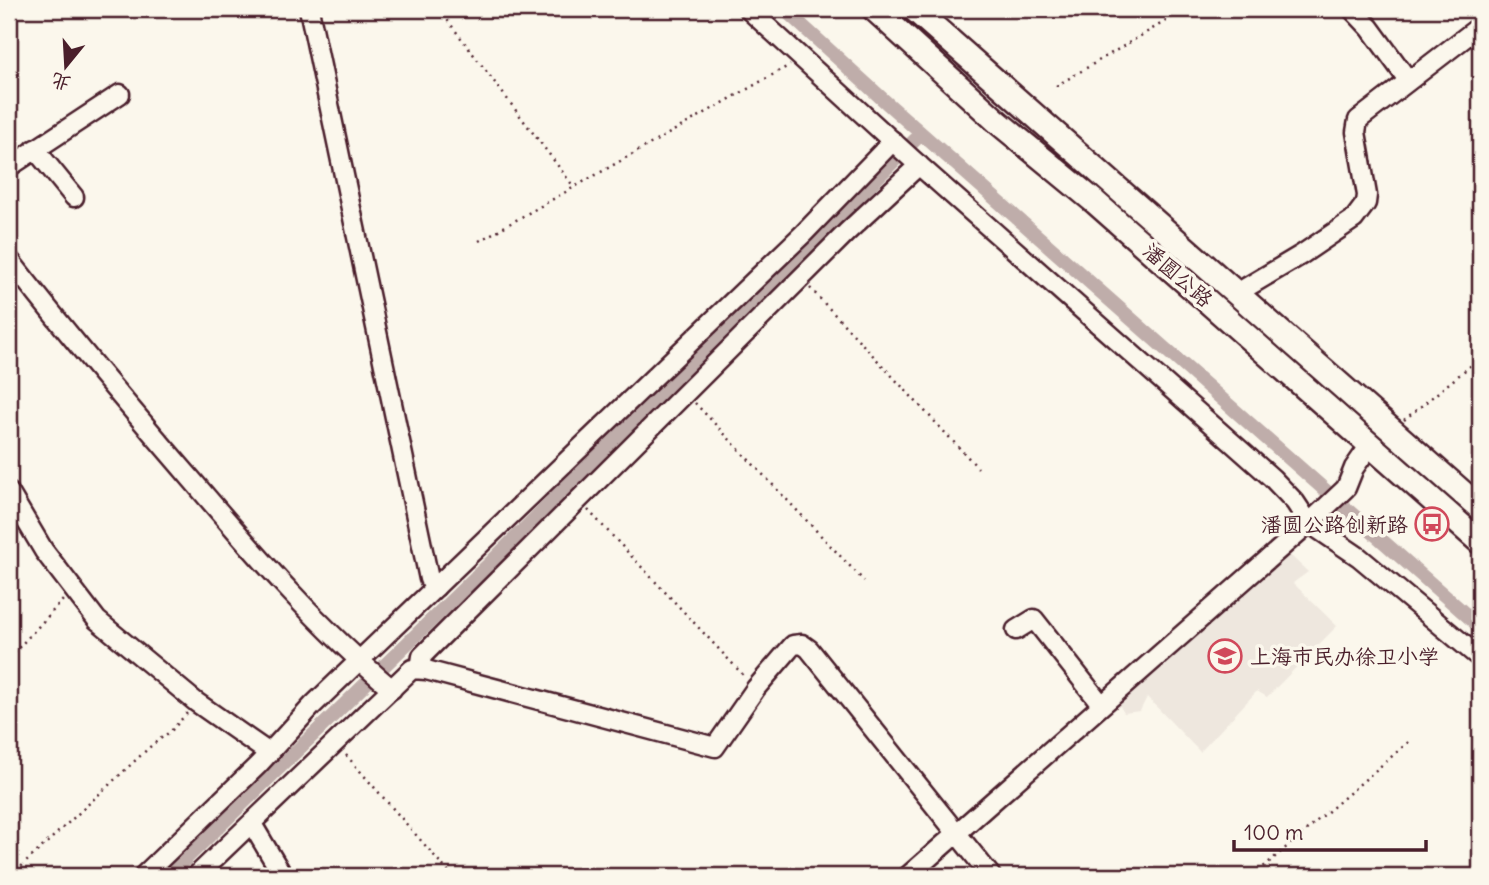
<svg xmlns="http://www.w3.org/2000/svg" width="1489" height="885" viewBox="0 0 1489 885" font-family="Delius,'LXGW WenKai TC',sans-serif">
	<rect width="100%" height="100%" fill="#fbf7ec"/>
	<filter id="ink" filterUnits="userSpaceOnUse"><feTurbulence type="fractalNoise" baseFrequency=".0143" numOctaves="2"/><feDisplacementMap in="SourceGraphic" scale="14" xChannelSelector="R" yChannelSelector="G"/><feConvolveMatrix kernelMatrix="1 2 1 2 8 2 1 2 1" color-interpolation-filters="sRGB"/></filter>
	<g filter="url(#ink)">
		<path fill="#eee7de" d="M1275 541 1308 572 1293 583 1337 626 1267 697 1257 691 1200 752 1147 697 1140 711 1124 713 1108 686Z"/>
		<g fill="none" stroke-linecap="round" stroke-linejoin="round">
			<g stroke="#bfadaa" stroke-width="14">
				<path d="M784 9 888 104 1480 627"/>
				<path d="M168 876 491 562 921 134"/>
			</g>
			<defs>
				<g id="minor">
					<path d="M309 9 429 579 436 587"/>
					<path d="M748 9 912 159 1272 478 1295 502 1309 523 1359 557 1480 658"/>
					<path d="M1352 9 1370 28 1408 80"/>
					<path d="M35 149 74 197"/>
					<path d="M9 167 120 94"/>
					<path d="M9 259C68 335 130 408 193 481 256 555 318 627 392 689"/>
					<path d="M1237 293 1301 255 1354 219 1366 203 1367 195 1356 132 1358 120 1480 26"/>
					<path d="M9 492 44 551 97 620 196 702 269 753"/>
					<path d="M1016 630 1034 619 1101 704"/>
					<path d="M420 669 422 656 847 232 919 165"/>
					<path d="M252 824 283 876"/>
					<path d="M143 876 258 765 313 705 804 233 893 141"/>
					<path d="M196 876 412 669 426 670 715 747 756 688 793 645 802 644 809 649 991 876"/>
					<path d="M908 876 1309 523 1346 488 1354 468 1370 445"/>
				</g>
				<g id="major">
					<path d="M874 9 999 123 1095 202 1480 542"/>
					<path d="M914 9 1480 508"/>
				</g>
			</defs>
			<use href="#minor" stroke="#4a1f2b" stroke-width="23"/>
			<use href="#major" stroke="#4a1f2b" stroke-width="28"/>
			<g stroke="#4a1f2b" stroke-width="2.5" stroke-dasharray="2 5" stroke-linecap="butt">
				<path d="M439 9 574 187"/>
				<path d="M1056 86 1186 9"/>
				<path d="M479 241 790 65"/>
				<path d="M810 288 978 468"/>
				<path d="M695 403 864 581"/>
				<path d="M1404 420 1480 358"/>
				<path d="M588 510 746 678"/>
				<path d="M9 658 64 599"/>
				<path d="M346 755 452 876"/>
				<path d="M11 876 152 745 171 731 188 712"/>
				<path d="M1253 876 1412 739"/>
			</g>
			<use href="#minor" stroke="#fbf7ec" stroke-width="18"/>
			<use href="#major" stroke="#fbf7ec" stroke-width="23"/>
		</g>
	</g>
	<defs>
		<symbol id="bus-ring" viewBox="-11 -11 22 22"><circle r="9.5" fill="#fbf7ec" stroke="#d1495b" stroke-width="1.5"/><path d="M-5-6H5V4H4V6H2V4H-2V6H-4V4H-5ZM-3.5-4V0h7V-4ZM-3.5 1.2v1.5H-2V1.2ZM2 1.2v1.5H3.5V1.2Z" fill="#d1495b"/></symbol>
		<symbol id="school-ring" viewBox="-11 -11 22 22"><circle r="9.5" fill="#fbf7ec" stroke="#d1495b" stroke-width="1.5"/><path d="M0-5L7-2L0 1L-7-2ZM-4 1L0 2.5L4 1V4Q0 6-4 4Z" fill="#d1495b"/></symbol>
	</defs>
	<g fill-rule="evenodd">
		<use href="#bus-ring" x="1413" y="505" width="38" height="38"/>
		<use href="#school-ring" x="1206" y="637" width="38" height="38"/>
	</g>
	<g text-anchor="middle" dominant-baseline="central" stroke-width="7" stroke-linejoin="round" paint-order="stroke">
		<g font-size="21" fill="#4a1f2b" stroke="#fbf7ec">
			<text transform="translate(1178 275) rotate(41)">潘圆公路</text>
		</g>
		<g font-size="21" fill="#4a1f2b" stroke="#fbf7ec" text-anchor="end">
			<text x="1408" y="524">潘圆公路创新路</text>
			<text x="1250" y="656" text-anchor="start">上海市民办徐卫小学</text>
		</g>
	</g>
	<rect width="1489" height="885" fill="none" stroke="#fbf7ec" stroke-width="35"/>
	<rect x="18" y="18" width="1454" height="850" fill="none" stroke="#4a1f2b" stroke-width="2.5" filter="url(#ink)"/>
	<g transform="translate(66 66) rotate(198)" stroke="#fbf7ec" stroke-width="5" paint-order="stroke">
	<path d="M0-5L12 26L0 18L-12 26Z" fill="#4a1f2b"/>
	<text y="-10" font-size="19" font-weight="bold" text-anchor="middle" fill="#4a1f2b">北</text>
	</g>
	<path d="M1234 840v10h192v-10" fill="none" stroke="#4a1f2b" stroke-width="3.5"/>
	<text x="1244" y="840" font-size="21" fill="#4a1f2b" stroke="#fbf7ec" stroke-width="5" paint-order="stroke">100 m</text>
</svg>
